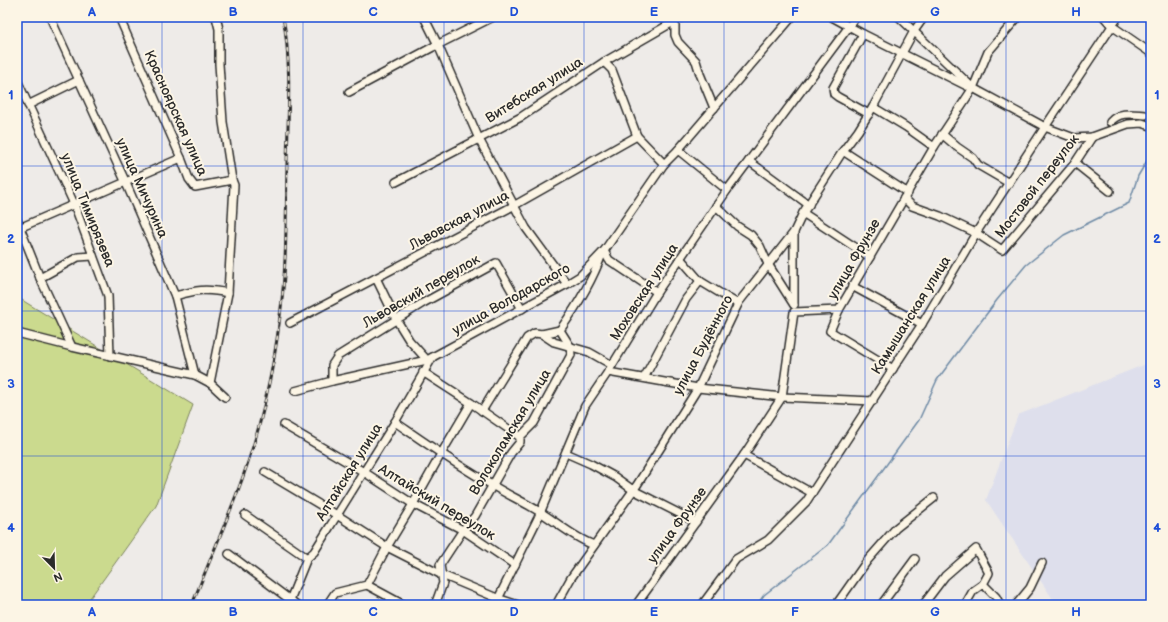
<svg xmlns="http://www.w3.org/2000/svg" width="1168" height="622" viewBox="0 0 1168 622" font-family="'Balsamiq Sans',sans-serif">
	<rect width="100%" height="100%" fill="#eeebe8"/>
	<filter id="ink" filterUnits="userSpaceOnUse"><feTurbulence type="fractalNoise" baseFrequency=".025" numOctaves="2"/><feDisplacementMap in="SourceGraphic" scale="8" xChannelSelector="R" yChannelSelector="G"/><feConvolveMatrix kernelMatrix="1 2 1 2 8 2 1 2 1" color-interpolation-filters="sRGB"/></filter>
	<g filter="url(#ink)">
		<path fill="#dedfec" d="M1151 362V605H1057L986 500 1018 415Z"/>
		<path fill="#cbda8e" stroke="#7b825c" d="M17 297 193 405 156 506 85 605H17Z"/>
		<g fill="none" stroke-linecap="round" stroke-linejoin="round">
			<path stroke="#6e8aa5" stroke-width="1.5" d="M757 605 764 595 828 545 919 420 937 380 997 300 1026 265 1064 235 1129 203 1138 176 1151 154"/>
			<defs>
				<g id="minor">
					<path d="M50 17 126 183 175 296 195 375"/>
					<path d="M119 17 181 158 189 179 195 187 232 180"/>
					<path d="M424 17 438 45 479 139 526 228 567 284"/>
					<path d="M832 17 863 34 967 86"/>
					<path d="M899 17 973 88 1045 127 1074 138 1092 137 1128 124 1142 123 1151 126"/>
					<path d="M1104 17 1112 26 1151 53"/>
					<path d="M675 21V35L678 42 696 61 700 74 714 108"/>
					<path d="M863 34 833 88 834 94 838 97 869 114"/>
					<path d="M604 62 612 70 637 136 664 164"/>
					<path d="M17 80 74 204 108 296 110 356"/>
					<path d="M349 92 433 47 493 17"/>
					<path d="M28 105 79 80"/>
					<path d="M873 107 906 127 934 147"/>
					<path d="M1110 122C1120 111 1132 114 1145 115"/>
					<path d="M942 134 957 147 973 158 978 165 1009 183"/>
					<path d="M678 150 727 190"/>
					<path d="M843 151 908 193"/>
					<path d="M749 161 809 205"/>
					<path d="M1075 163 1110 191"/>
					<path d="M396 182 521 117 604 62 682 17"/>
					<path d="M904 198 912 206 940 216 976 233 1002 250 1075 163 1092 137"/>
					<path d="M716 206 737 226 751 235 760 246 768 264 794 305"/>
					<path d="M803 213 870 257"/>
					<path d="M17 220 40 278 72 347"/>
					<path d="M17 229 181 158"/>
					<path d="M794 232V304"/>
					<path d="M604 251 609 260 657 292"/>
					<path d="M680 258 700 281 738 304"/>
					<path d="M40 278 78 257 93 256"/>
					<path d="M376 278 396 319 409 340 427 360"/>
					<path d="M852 286 922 324"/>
					<path d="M175 296C197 290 205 288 228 293"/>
					<path d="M839 310 830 331 893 369"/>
					<path d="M290 323 515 205 637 136"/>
					<path d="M17 333 72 347 195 375 210 383 225 397"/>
					<path d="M542 334 554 342 589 352 612 365"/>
					<path d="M423 372 471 403 520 437"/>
					<path d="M608 372 698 388 782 397 873 401"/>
					<path d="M644 378 686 299 700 281"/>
					<path d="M332 381V365L338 356 423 303 496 263 522 309"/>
					<path d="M210 383 228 293 234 185 232 180 223 122 219 64V29L216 17"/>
					<path d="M295 391 332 381 427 360 567 284 580 276 604 251 664 164 678 150 792 17"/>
					<path d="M482 411 527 338 535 333 542 334 560 330"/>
					<path d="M395 422C427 444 458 466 492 485 508 495 524 502 540 512 558 523 574 538 594 545"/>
					<path d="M284 425 364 472 413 504 463 530 515 565"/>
					<path d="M566 453 591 464 615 477 633 490 696 522"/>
					<path d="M744 455 812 493"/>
					<path d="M265 472 337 515 387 547 442 575 497 598 518 605"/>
					<path d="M245 515 307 558"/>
					<path d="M229 554 297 605"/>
					<path d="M983 584 996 597 1000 605"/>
					<path d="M367 585 404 605"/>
					<path d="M290 600 307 558 314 552 395 422 432 358"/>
					<path d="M327 605 335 593 367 585 387 547 413 504 441 454 471 403"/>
					<path d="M435 605 443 583 440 565 463 530 475 516 511 453 520 442V437L534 423 571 355 570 346 560 330C577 306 592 282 602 254"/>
					<path d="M495 605 538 518 585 406 608 372 657 292 728 189 856 17"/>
					<path d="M556 605 571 578 637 485 698 388 739 302 794 232 803 213 843 151 858 131 873 107 914 31 924 17"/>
					<path d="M636 605 744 455 782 397 794 312 839 310 934 147 973 88 988 52 1018 17"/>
					<path d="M702 605 736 559 768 540 806 502 922 324 976 233 1045 127 1118 17"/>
					<path d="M836 605 867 561 896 528 934 498"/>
					<path d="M881 605 915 559"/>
					<path d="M923 605 945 576 976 549 989 573 983 584 973 591 965 605"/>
					<path d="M1016 605 1030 588 1042 563"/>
				</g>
			</defs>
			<use href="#minor" stroke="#2b2b2b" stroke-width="10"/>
			<use href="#minor" stroke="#fcf5e5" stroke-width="7"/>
			<defs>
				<path id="rail" d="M192 605C219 536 251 469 266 397 272 371 277 343 280 316 287 266 286 213 287 162 288 114 292 65 283 17"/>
			</defs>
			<use href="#rail" stroke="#2b2b2b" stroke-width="3"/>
			<use href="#rail" stroke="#fcf5e5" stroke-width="1.5" stroke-dasharray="4.5" stroke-linecap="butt"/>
		</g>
	</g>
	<path fill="none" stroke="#1d4ed8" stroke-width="1" stroke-opacity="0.55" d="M162 17V605M303 17V605M444 17V605M584 17V605M724 17V605M865 17V605M1006 17V605M17 166H1151M17 311H1151M17 456H1151"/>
	<g text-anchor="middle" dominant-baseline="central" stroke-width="4" stroke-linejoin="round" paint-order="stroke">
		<g font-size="14" fill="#2b2b2b" stroke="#fcf5e5">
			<text transform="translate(534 90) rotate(-32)">Витебская улица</text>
			<text transform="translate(176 113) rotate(66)">Красноярская улица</text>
			<text transform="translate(1037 186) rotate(-52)">Мостовой переулок</text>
			<text transform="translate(142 188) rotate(66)">улица Мичурина</text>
			<text transform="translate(88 210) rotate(68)">улица Тимирязева</text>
			<text transform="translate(459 220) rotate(-28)">Львовская улица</text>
			<text transform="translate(854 259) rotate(-60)">улица Фрунзе</text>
			<text transform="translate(421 291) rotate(-30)">Львовский переулок</text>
			<text transform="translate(644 292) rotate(-57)">Моховская улица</text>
			<text transform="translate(511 299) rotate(-29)">улица Володарского</text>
			<text transform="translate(911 315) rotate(-58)">Камышанская улица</text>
			<text transform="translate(703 345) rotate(-62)">улица Будённого</text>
			<text transform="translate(510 432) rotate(-59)">Волоколамская улица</text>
			<text transform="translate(349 472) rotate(-58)">Алтайская улица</text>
			<text transform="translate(437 502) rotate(31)">Алтайский переулок</text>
			<text transform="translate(677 525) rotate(-54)">улица Фрунзе</text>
		</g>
	</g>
	<rect width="1168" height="622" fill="none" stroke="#fcf5e5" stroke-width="44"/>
	<g transform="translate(54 568) rotate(157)" stroke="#fcf5e5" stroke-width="3" paint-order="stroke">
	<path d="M0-3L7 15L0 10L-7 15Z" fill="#2b2b2b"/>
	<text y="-6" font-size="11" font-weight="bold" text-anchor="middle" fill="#2b2b2b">N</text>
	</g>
	<rect x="22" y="22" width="1124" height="578" fill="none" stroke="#1d4ed8" stroke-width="1.5"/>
	<g font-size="13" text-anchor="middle" font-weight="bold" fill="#1d4ed8">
		<text x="92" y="16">A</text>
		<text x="233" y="16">B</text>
		<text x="373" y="16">C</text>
		<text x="514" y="16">D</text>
		<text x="654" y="16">E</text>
		<text x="795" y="16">F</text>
		<text x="935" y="16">G</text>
		<text x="1076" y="16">H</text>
		<text x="11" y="99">1</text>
		<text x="1157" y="99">1</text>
		<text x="11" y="243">2</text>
		<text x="1157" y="243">2</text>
		<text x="11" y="388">3</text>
		<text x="1157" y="388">3</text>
		<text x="11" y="532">4</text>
		<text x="1157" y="532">4</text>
		<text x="92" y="616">A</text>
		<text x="233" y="616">B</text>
		<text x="373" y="616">C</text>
		<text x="514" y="616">D</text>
		<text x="654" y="616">E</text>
		<text x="795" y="616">F</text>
		<text x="935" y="616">G</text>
		<text x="1076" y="616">H</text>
	</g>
</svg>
